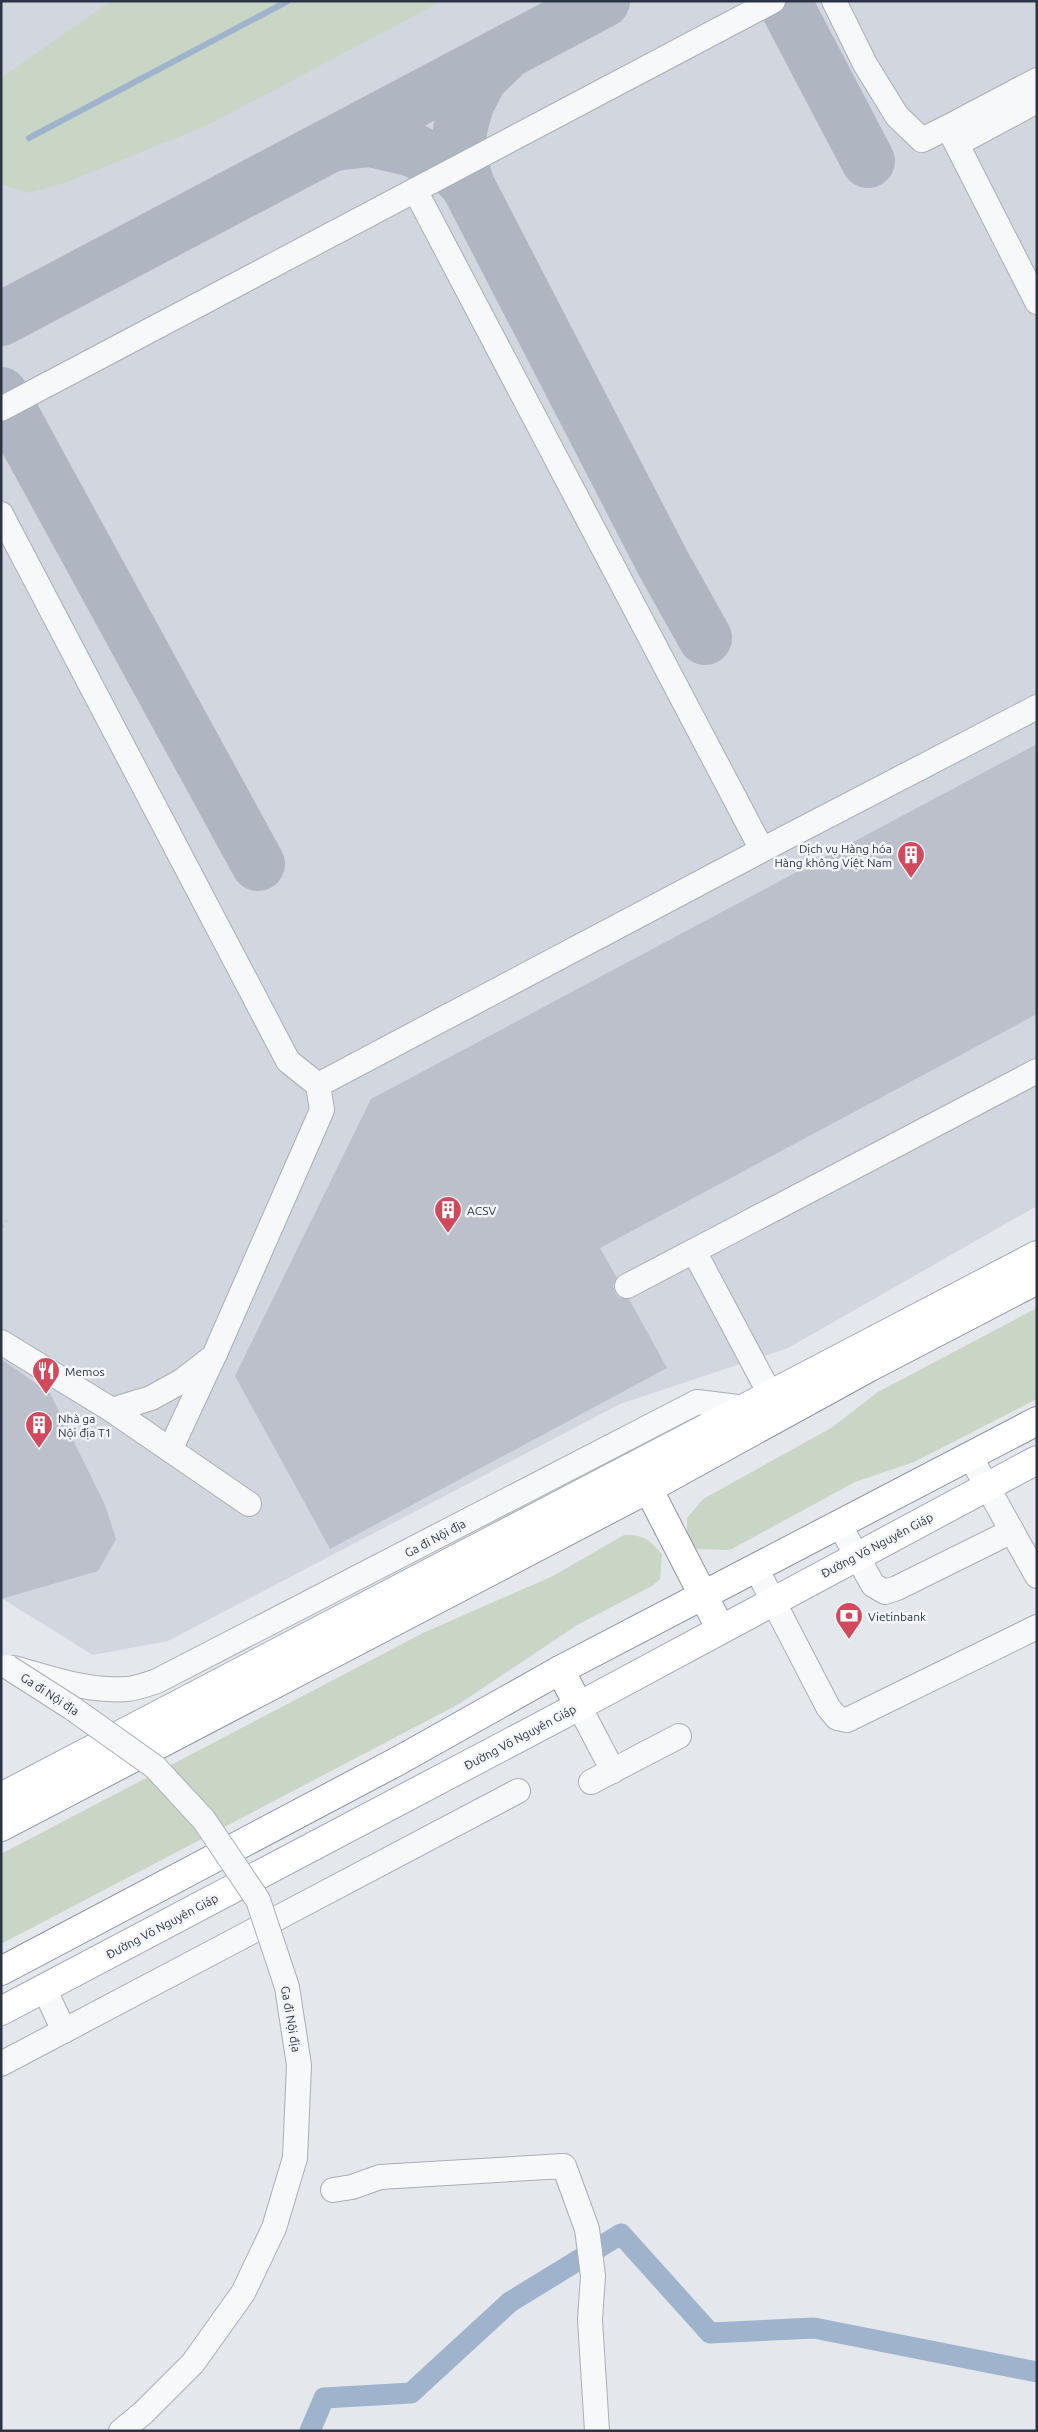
<svg xmlns="http://www.w3.org/2000/svg" width="1038" height="2432" viewBox="0 0 1038 2432" font-family="Ubuntu,sans-serif">
	<rect width="100%" height="100%" fill="#e4e7ec"/>
	<path fill="#d2d6de" d="M1 1H1037V1206L788 1348 620 1404 168 1641 93 1655 1 1598Z"/>
	<g fill="#c9d6c5">
		<path d="M111 1H442L210 124 67 182 29 193 1 184V78Z"/>
		<path d="M1037 1308V1399L914 1462 855 1482 730 1550 696 1549 687 1535V1518L703 1499 831 1428 878 1392Z"/>
		<path d="M624 1535C645 1535 648 1539 662 1554L660 1579 652 1586 577 1625 459 1704 1 1944V1854L423 1633 553 1576Z"/>
	</g>
	<g fill="none" stroke-linecap="round" stroke-linejoin="round">
		<path stroke="#9fb4cc" stroke-width="6" d="M29 138 288 1"/>
		<path stroke="#9fb4cc" stroke-width="21" d="M310 2431 324 2398 411 2393 510 2302 621 2234 710 2333 814 2328 1037 2372"/>
		<g stroke="#b0b6c1" stroke-width="54">
			<path d="M784 1 868 161"/>
			<path d="M334 144 370 140 413 150 453 170 467 184 663 563 705 638"/>
			<path d="M467 184 459 154 460 130 467 104 481 77 501 58"/>
			<path d="M1 319 603 1"/>
			<path d="M1 394 258 864"/>
		</g>
	</g>
	<g fill="#bbc0ca">
		<path d="M1037 744V1014L600 1248 617 1278 613 1285 615 1293 620 1298 629 1299 667 1368 330 1549 235 1376 371 1099Z"/>
		<path d="M1 1359 50 1393 105 1505 116 1539 98 1571 1 1599Z"/>
	</g>
	<g fill="none" stroke-linecap="round" stroke-linejoin="round">
		<defs>
			<g id="minor">
				<path d="M834 1 865 64 897 116 922 140 948 127"/>
				<path d="M1037 80 948 127 1037 302"/>
				<path d="M957 144 1037 101"/>
				<path d="M415 190 762 850"/>
				<path d="M1 409 773 1"/>
				<path d="M1 514 288 1061 318 1085"/>
				<path d="M694 1251 779 1411"/>
				<path d="M627 1286 1037 1071"/>
				<path d="M1 1342 112 1410 249 1504"/>
				<path d="M112 1410 151 1398 182 1381 214 1356 322 1110 318 1085 762 850 1037 707"/>
				<path d="M170 1450 212 1360"/>
				<path d="M970 1456 1037 1576"/>
				<path d="M839 1524 873 1585 885 1592 897 1588 1012 1531"/>
				<path d="M756 1568 828 1707 837 1718 847 1720 1037 1627"/>
				<path d="M14 1668C50 1678 89 1692 127 1689 137 1688 148 1684 157 1681L697 1402 746 1408"/>
				<path d="M579 1706 613 1771"/>
				<path d="M591 1782 679 1736"/>
				<path d="M44 1988 64 2031"/>
				<path d="M1 2064 518 1791"/>
				<path d="M333 2190 352 2187 380 2177 564 2166 587 2229 593 2276 590 2320 597 2431"/>
				<path d="M121 2431 143 2413"/>
			</g>
			<g id="major">
				<path d="M1 1797 1037 1255"/>
				<path d="M1 2011 579 1706 1037 1460"/>
			</g>
			<g id="highway">
				<path d="M636 1465 720 1628"/>
				<path d="M560 1670 579 1706"/>
				<path d="M1 1827 648 1489 870 1367 1037 1280"/>
				<path d="M1 1971 398 1761 560 1670 1037 1421"/>
			</g>
		</defs>
		<use href="#minor" stroke="#a9aeb7" stroke-width="26"/>
		<use href="#major" stroke="#a3abb8" stroke-width="30"/>
		<use href="#highway" stroke="#8b94a3" stroke-width="30"/>
		<path stroke="#c2c5cb" stroke-width="3" stroke-dasharray="4 4" stroke-linecap="butt" d="M1 1228 7 1220"/>
		<use href="#minor" stroke="#f7f8fa" stroke-width="24"/>
		<use href="#major" stroke="#fff" stroke-width="28"/>
		<use href="#highway" stroke="#fff" stroke-width="28"/>
		<defs>
			<path id="minor-bridge" d="M8 1667 72 1708 155 1767 204 1820 258 1900 287 1987 299 2065 295 2158 274 2228 243 2293 193 2363 143 2413"/>
		</defs>
		<use href="#minor-bridge" stroke="#a9aeb7" stroke-width="26" stroke-linecap="butt"/>
		<use href="#minor-bridge" stroke="#f7f8fa" stroke-width="24"/>
	</g>
	<defs>
		<symbol id="building-pin" viewBox="-11 -11 22 30"><path d="M0 17L-7.5 6A9.5 9.5 0 1 1 7.5 6Z" fill="#d1495b" stroke="#f4f6f9"/><path d="M-4-6H4V6H1V3H-1V6H-4ZM-2.5-4.3h1.7v1.8h-1.7ZM.8-4.3h1.7v1.8H.8ZM-2.5-1h1.7V.8h-1.7ZM.8-1h1.7V.8H.8Z" fill="#fff"/></symbol>
		<symbol id="restaurant-pin" viewBox="-11 -11 22 30"><path d="M0 17L-7.5 6A9.5 9.5 0 1 1 7.5 6Z" fill="#d1495b" stroke="#f4f6f9"/><path d="M-5-6h1v4h1v-4h1v4h1v-4h1v5L-1.5 .5V6h-2V.5L-5-1ZM5-6V6H3V1.5H1.5Q1.5-4 5-6Z" fill="#fff"/></symbol>
		<symbol id="bank-pin" viewBox="-11 -11 22 30"><path d="M0 17L-7.5 6A9.5 9.5 0 1 1 7.5 6Z" fill="#d1495b" stroke="#f4f6f9"/><path d="M-6-4H6V4H-6ZM0-2.3a2.3 2.3 0 1 0 0 4.6a2.3 2.3 0 1 0 0-4.6Z" fill="#fff"/></symbol>
	</defs>
	<g fill-rule="evenodd">
		<use href="#building-pin" x="895" y="839" width="32" height="43"/>
		<use href="#building-pin" x="432" y="1194" width="32" height="43"/>
		<use href="#restaurant-pin" x="30" y="1355" width="32" height="43"/>
		<use href="#building-pin" x="23" y="1409" width="32" height="43"/>
		<use href="#bank-pin" x="833" y="1600" width="32" height="43"/>
	</g>
	<g text-anchor="middle" dominant-baseline="central" stroke-width="5" stroke-linejoin="round" paint-order="stroke">
		<g font-size="12" fill="#2b3445" stroke="#f4f6f9" text-anchor="start">
			<text x="892" y="848" text-anchor="end">Dịch vụ Hàng hóa<tspan x="892" dy="14">Hàng không Việt Nam</tspan></text>
			<text x="467" y="1210">ACSV</text>
			<text x="65" y="1371">Memos</text>
			<text x="58" y="1418">Nhà ga<tspan x="58" dy="14">Nội địa T1</tspan></text>
			<text x="868" y="1616">Vietinbank</text>
		</g>
		<g font-size="12" fill="#2b3445" stroke="#f4f6f9">
			<text transform="translate(435 1538) rotate(-28)">Ga đi Nội địa</text>
			<text transform="translate(877 1545) rotate(-28)">Đường Võ Nguyên Giáp</text>
			<text transform="translate(50 1694) rotate(33)">Ga đi Nội địa</text>
			<text transform="translate(520 1737) rotate(-28)">Đường Võ Nguyên Giáp</text>
			<text transform="translate(162 1926) rotate(-28)">Đường Võ Nguyên Giáp</text>
			<text transform="translate(291 2019) rotate(80)">Ga đi Nội địa</text>
		</g>
	</g>
	<rect width="1038" height="2432" fill="none" stroke="#2b3445" stroke-width="5"/>
</svg>
